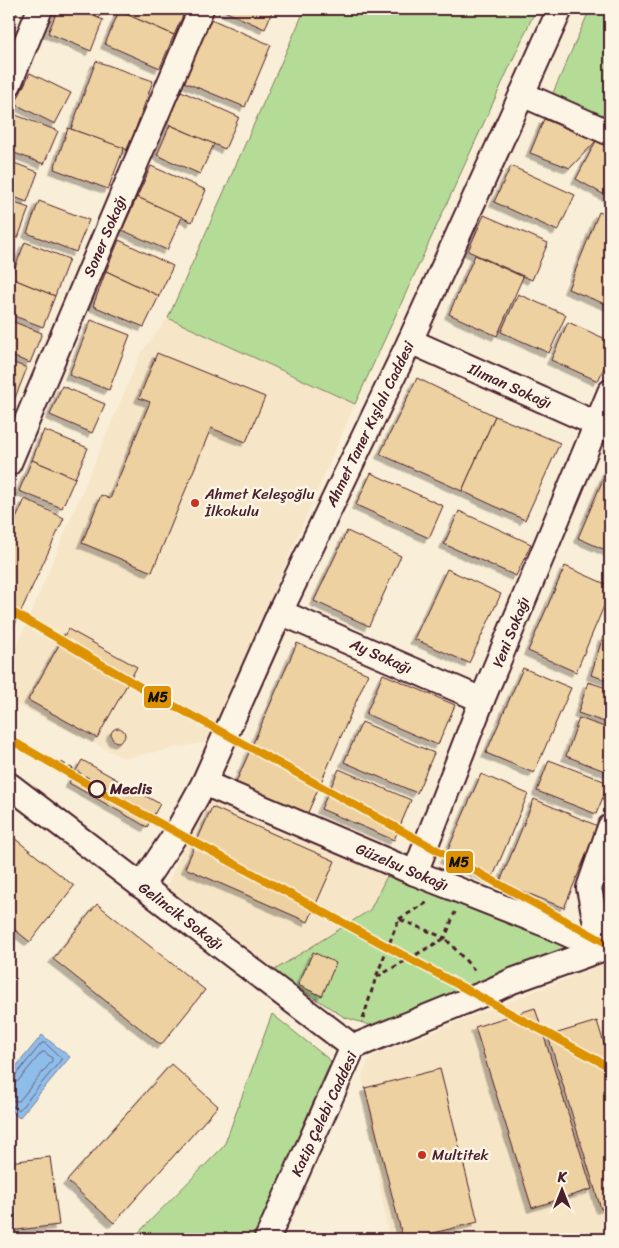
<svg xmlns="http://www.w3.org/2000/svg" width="619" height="1248" viewBox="0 0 619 1248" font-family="Sriracha,sans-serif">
	<defs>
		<filter id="shadow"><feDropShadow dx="-4.5" dy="4.5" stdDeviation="0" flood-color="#0004"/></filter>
	</defs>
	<rect width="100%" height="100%" fill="#f9eed7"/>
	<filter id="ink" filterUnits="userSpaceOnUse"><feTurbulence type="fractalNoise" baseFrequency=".02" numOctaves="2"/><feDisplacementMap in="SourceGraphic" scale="10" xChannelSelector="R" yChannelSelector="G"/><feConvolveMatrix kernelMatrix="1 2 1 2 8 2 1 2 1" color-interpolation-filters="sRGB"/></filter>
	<g filter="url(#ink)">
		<g fill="#f6e5c7">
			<path d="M168 318 355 404 228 696 210 741 124 758 9 701V665L141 353Z"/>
			<path d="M206 796 390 870 371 910 273 971 166 888Z"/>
			<path d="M610 961V1239H389L362 1075 371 1057Z"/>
		</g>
		<g fill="#b5dc97" stroke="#807e61">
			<path d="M305 9H536L355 404 168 318Z"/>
			<path d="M590 9H610V129L549 102Z"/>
			<path d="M390 870 583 946 379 1028 344 1017 273 971 370 910Z"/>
			<path d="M272 1014 331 1061 254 1239H132L224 1146Z"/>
		</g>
		<path fill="#8fbde9" stroke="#737e9d" d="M42 1035 70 1057 19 1118 9 1109V1075Z"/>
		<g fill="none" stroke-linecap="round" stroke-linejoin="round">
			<g stroke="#665e77" stroke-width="1">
				<path d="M9 1078 15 1076 42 1043H45L61 1058V1060L20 1109 18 1110 13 1106H9"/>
				<path d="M9 1084H14L18 1081 42 1052H45L52 1058V1061L19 1101H17L9 1099"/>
			</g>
		</g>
		<g fill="#eed1a1" stroke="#4a1f2b" filter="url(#shadow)">
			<path d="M9 9H18L9 30Z"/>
			<path d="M58 9H77L103 20 91 51 48 33Z"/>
			<path d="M77 9H103L99 18Z"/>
			<path d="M120 9H186L174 35 119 11Z"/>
			<path d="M222 9H273L265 29 222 10Z"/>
			<path d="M119 11 174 35 160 68 105 44Z"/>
			<path d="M211 19 271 45 245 107 184 82Z"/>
			<path d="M96 61 153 81 128 150 71 129Z"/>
			<path d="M30 73 71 93 55 124 15 104Z"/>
			<path d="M181 91 239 117 225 149 166 123Z"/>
			<path d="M13 114 58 131 44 164 9 151V124Z"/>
			<path d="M544 119 596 141 570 168 530 153Z"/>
			<path d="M170 125 214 144 200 174 157 155Z"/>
			<path d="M68 128 124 148 108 189 54 169Z"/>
			<path d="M596 141 610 147V198L576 179Z"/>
			<path d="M9 161 38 172 27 202 9 195Z"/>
			<path d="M151 166 206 190 192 222 137 197Z"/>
			<path d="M511 166 575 195 558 231 494 202Z"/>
			<path d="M137 197 182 217 167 250 122 230Z"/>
			<path d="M9 201 29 208 18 238 9 234Z"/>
			<path d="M39 201 89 220 76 252 27 233Z"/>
			<path d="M599 212 610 216V306L568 289Z"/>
			<path d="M484 215 548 243 532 280 468 251Z"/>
			<path d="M119 240 173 266 159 296 106 271Z"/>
			<path d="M25 242 69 259 55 296 11 278Z"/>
			<path d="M475 255 523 277 497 336 449 314Z"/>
			<path d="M106 271 159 296 144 327 93 306Z"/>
			<path d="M11 278 55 296 43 327 9 314V283Z"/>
			<path d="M518 294 566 315 549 353 501 332Z"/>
			<path d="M9 320 42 333 30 363 9 355Z"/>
			<path d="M91 320 130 335 109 390 69 375Z"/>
			<path d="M568 322 610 341V354L598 381 551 360Z"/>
			<path d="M157 353 265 397 246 442 211 428 152 572 82 543 101 495 110 499 150 402 139 398Z"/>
			<path d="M9 361 27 368 13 403 9 402Z"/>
			<path d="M417 378 495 416 462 491 380 454Z"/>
			<path d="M62 386 105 404 92 433 50 415Z"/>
			<path d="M495 416 560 443 525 520 462 491Z"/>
			<path d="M44 430 88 448 75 478 32 460Z"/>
			<path d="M32 460 75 478 62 508 19 491Z"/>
			<path d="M610 463V552L578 538Z"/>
			<path d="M371 473 443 506 429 538 356 505Z"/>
			<path d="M25 499 64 518 9 637V534Z"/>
			<path d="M459 511 531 544 516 576 444 544Z"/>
			<path d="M347 531 401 556 369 626 314 601Z"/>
			<path d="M565 566 610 586V592L576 672 528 651Z"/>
			<path d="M447 569 501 594 469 663 414 639Z"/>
			<path d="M68 629 137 667 97 738 28 700Z"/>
			<path d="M603 636 610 638V681L591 675Z"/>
			<path d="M297 643 368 674 306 817 234 787Z"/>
			<path d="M523 668 571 688 534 773 486 753Z"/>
			<path d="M383 674 455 705 438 745 366 714Z"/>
			<path d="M588 682 610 689V724L578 713Z"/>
			<path d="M579 718 610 729V773L566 756Z"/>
			<path d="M362 722 434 753 417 793 344 762Z"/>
			<circle cx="118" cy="735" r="7"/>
			<path d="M82 760 160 804 147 827 69 783Z"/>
			<path d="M549 760 609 783 596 814 537 791Z"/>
			<path d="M339 769 411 800 394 840 321 809Z"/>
			<path d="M481 774 528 794 492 879 444 859Z"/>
			<path d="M534 799 598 826 564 908 500 882Z"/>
			<path d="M212 807 335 861 308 922 185 868Z"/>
			<path d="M9 834 74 886 30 942 9 925Z"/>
			<path d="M610 874V893L604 891Z"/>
			<path d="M97 904 205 990 161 1045 53 959Z"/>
			<path d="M313 952 336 963 322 996 298 985Z"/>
			<path d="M535 1008 592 1189 532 1208 475 1027Z"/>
			<path d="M597 1021 610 1063V1206L601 1209 548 1036Z"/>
			<path d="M171 1064 218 1106 114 1223 67 1181Z"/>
			<path d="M440 1069 478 1222 409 1239H403L365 1088Z"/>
			<path d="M50 1157 59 1225 9 1231V1162Z"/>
		</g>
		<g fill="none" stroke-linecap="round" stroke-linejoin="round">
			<defs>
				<g id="street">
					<path d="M9 84 40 9"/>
					<path d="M522 94 610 133"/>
					<path d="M410 341 610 430"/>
					<path d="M9 463 201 9"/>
					<path d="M280 612 482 700"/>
					<path d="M204 783 415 873 550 926 601 949"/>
					<path d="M9 785 353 1047"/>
					<path d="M415 873 482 700 610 392"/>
					<path d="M141 886 177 832 204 783 280 612 410 341 522 94 560 9"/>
					<path d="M601 949 589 888 610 827"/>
					<path d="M267 1239 353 1047 493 990 512 981 610 946"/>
				</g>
			</defs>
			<use href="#street" stroke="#4a1f2b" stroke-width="28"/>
			<g stroke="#4a1f2b" stroke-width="3" stroke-dasharray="5 4" stroke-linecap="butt">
				<path d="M61 763 157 819"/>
				<path d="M399 919 428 902"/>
				<path d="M377 977 445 938 477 973"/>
				<path d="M363 1019 376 977 399 919 445 938 455 912"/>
			</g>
			<use href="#street" stroke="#fcf5e5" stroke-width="24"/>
			<defs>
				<g id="metro-1">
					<path d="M9 610 149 692 610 945"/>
					<path d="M9 739 91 786 604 1064 610 1066"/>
				</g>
			</defs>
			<use href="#metro-1" stroke="#fcf5e5" stroke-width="11"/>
			<use href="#metro-1" stroke="#dd9206" stroke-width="8"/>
		</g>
	</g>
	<g fill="#c8321e" stroke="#fcf5e5" stroke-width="2">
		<circle cx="195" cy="503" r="5"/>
		<circle cx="422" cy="1155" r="5"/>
	</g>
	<circle fill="#fcf5e5" stroke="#4a1f2b" stroke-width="2.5" cx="97" cy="789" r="8"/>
	<g text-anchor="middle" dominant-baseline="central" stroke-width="5" stroke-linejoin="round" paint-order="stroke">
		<g font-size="15" fill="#4a1f2b" stroke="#fcf5e5">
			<text transform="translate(105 236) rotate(-67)">Soner Sokağı</text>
			<text transform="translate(510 386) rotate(24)">Ilıman Sokağı</text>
			<text transform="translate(370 424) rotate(-64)">Ahmet Taner Kışlalı Caddesi</text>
			<text transform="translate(511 632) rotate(-68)">Yeni Sokağı</text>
			<text transform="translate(381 656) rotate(24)">Ay Sokağı</text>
			<text transform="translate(402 867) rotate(23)">Güzelsu Sokağı</text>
			<text transform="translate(181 916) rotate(37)">Gelincik Sokağı</text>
			<text transform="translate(324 1114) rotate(-65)">Katip Çelebi Caddesi</text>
		</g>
		<g font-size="15" fill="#4a1f2b" stroke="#fcf5e5" text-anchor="start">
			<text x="205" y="494">Ahmet Keleşoğlu<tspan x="205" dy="17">İlkokulu</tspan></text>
			<text x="432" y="1155">Multitek</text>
		</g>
		<g font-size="15" font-weight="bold" fill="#4a1f2b" stroke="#fcf5e5" text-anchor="start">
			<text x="110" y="789">Meclis</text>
		</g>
	</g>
	<g stroke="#fcf5e5" stroke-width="2">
		<rect x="143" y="685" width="29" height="24" rx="5" fill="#dd9206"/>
		<rect x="445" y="850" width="29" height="24" rx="5" fill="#dd9206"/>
	</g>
	<g font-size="14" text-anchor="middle" font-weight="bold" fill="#111">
		<text x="158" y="702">M5</text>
		<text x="459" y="867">M5</text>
	</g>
	<rect width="619" height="1248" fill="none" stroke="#fcf5e5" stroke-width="30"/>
	<rect x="15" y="15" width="589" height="1218" fill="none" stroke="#4a1f2b" stroke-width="2" filter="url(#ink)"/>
	<g transform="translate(562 1190)" stroke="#fcf5e5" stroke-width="4" paint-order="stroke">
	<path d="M0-4L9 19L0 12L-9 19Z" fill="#4a1f2b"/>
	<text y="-8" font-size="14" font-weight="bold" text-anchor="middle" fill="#4a1f2b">K</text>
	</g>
</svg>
